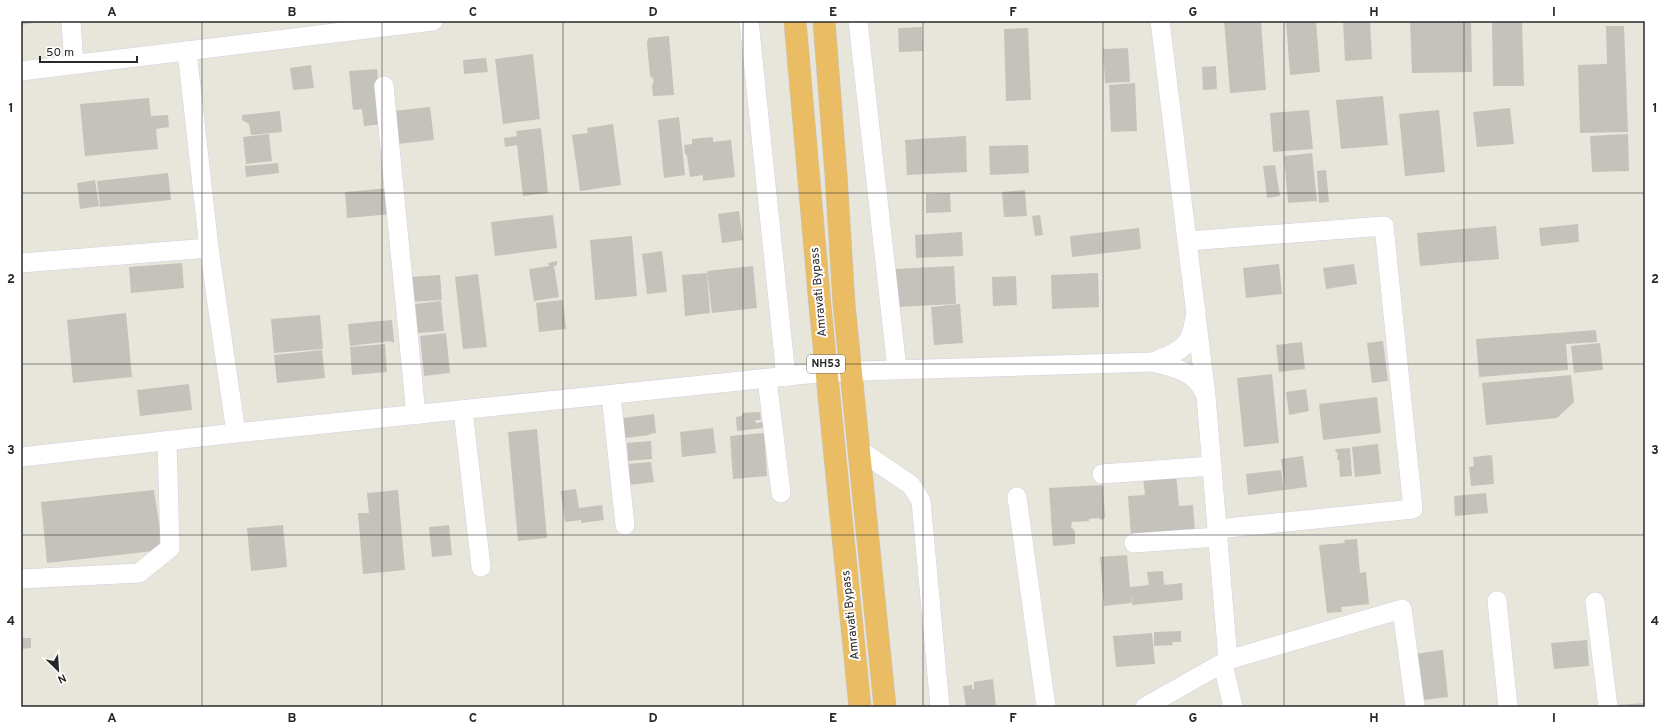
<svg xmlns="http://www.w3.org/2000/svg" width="1666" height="728" viewBox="0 0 1666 728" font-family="Overpass,sans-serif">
	<rect width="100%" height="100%" fill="#e8e6db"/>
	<g fill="#c4c2ba">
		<path d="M21 21H33V23L21 25Z"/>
		<path d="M1224 21H1261L1266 90 1230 93Z"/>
		<path d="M1286 21H1316L1320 72 1290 75Z"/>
		<path d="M1343 21H1370L1372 59 1345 61Z"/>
		<path d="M1410 21H1471L1472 72 1412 73Z"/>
		<path d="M1492 21H1522L1524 86H1493Z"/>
		<path d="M1606 26H1624L1628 132 1580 133 1578 65 1607 64Z"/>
		<path d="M922 27 923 51 899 52 898 28Z"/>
		<path d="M1028 28 1031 100 1006 101 1004 29Z"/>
		<path d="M669 36 674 95 653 96 652 86 654 80 650 76 647 44 648 38Z"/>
		<path d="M1128 48 1130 82 1105 83 1103 49Z"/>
		<path d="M533 54 540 119 503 124 495 59Z"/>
		<path d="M486 58 488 72 464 74 463 60Z"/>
		<path d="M311 65 314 88 293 90 290 68Z"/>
		<path d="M1216 66 1217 89 1203 90 1202 67Z"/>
		<path d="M377 69 383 124 364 126 362 109 353 110 349 71Z"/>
		<path d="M1135 83 1137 131 1111 132 1109 85Z"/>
		<path d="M1383 96 1388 145 1341 149 1336 100Z"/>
		<path d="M149 98 151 116 168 115 169 127 156 129 158 149 85 156 80 104Z"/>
		<path d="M430 107 434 140 397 144 393 111Z"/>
		<path d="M1510 108 1514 144 1477 147 1473 112Z"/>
		<path d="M1309 110 1313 149 1273 152 1270 113Z"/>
		<path d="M1439 110 1445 172 1405 176 1399 114Z"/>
		<path d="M280 111 282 132 251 135 249 124 242 120V115Z"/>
		<path d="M679 117 685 175 664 178 658 120Z"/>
		<path d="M613 124 621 185 580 191 572 135 588 133 587 128Z"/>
		<path d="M541 128 548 193 523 196 517 145 505 147 504 138 517 136 516 131Z"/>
		<path d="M269 134 272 161 246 164 243 137Z"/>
		<path d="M1628 134 1629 171 1592 172 1590 136Z"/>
		<path d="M966 136 967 172 907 175 905 140Z"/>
		<path d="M713 137V142L731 140 735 177 703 181V175L690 177 687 156 685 154 684 145 692 144V139Z"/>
		<path d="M1028 145 1029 173 990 175 989 146Z"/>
		<path d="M1312 153 1317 201 1288 203 1284 156Z"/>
		<path d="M278 163 279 173 246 177 245 166Z"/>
		<path d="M1275 165 1280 196 1267 198 1263 166Z"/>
		<path d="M1326 170 1329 202 1319 203 1317 171Z"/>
		<path d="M168 173 171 200 100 207 97 181Z"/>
		<path d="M95 180 99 206 80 209 77 183Z"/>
		<path d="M389 188 392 214 347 218 345 192Z"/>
		<path d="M1025 190 1027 216 1004 217 1002 192Z"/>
		<path d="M950 193 951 212 926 213V194Z"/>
		<path d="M739 211 743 240 722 243 718 214Z"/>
		<path d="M553 215 557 248 495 256 491 222Z"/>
		<path d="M1040 215 1043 235 1035 236 1032 216Z"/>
		<path d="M1578 224 1579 242 1541 246 1539 228Z"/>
		<path d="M1496 226 1499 259 1420 266 1417 233Z"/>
		<path d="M1139 228 1141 249 1072 257 1070 236Z"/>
		<path d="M962 232 963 256 916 258 915 235Z"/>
		<path d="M632 236 637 296 595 300 590 240Z"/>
		<path d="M662 251 667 292 647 294 642 254Z"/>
		<path d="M557 261V265L554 266 559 297 534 301 529 269 549 266 548 263Z"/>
		<path d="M182 263 184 288 131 293 129 267Z"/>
		<path d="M1279 264 1282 294 1246 298 1243 268Z"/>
		<path d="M1354 264 1357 284 1326 289 1323 268Z"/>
		<path d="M753 266 757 308 712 313 707 271Z"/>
		<path d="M954 266 956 304 897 307 895 269Z"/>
		<path d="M707 273 710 313 685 316 682 275Z"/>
		<path d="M1098 273 1099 307 1052 309 1051 275Z"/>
		<path d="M478 274 487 347 463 349 455 277Z"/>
		<path d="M440 275 442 300 411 302 410 277Z"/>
		<path d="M1016 276 1017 305 993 306 992 277Z"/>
		<path d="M563 300 566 329 539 332 536 303Z"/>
		<path d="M441 301 444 331 418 333 415 304Z"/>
		<path d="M960 304 963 343 934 345 931 307Z"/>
		<path d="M126 313 132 377 73 383 67 320Z"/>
		<path d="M320 315 323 349 274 353 271 319Z"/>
		<path d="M392 320 394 342 392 343 391 341 350 346 348 324Z"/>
		<path d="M1596 330 1597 342 1566 344 1568 370 1479 377 1476 339Z"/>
		<path d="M446 333 450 373 424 376 420 336Z"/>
		<path d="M1383 341 1388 381 1372 383 1367 343Z"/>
		<path d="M1302 342 1305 369 1279 372 1276 345Z"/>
		<path d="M1600 343 1603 370 1574 373 1571 346Z"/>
		<path d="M385 344 387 372 352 375 350 347Z"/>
		<path d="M322 350 325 378 277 383 274 355Z"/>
		<path d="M1272 374 1279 443 1244 447 1237 378Z"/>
		<path d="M1571 375 1574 402 1557 418 1486 425 1482 383Z"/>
		<path d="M189 384 192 410 140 416 137 390Z"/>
		<path d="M1306 389 1309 411 1289 415 1286 392Z"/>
		<path d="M1377 397 1381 433 1323 440 1319 404Z"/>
		<path d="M760 412 761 420H755L756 423 763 422V428L737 431 736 417 742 416V413Z"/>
		<path d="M654 414 656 433 650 434 649 435 625 438 623 418Z"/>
		<path d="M713 428 716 453 682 457 680 432Z"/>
		<path d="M537 429 547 538 518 541 508 432Z"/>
		<path d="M764 433 767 476 733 479 730 436Z"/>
		<path d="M651 441 652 459 628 461 627 443Z"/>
		<path d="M1378 444 1381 474 1355 477 1352 447Z"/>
		<path d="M1350 448 1352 476 1340 477 1339 460H1337L1338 454 1335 451 1336 449Z"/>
		<path d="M1492 455 1494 484 1471 486 1469 467 1474 466 1473 457Z"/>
		<path d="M1303 456 1307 487 1285 490 1281 459Z"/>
		<path d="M651 462 654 482 629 485 626 464Z"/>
		<path d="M1281 470 1284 490 1248 495 1246 474Z"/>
		<path d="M1176 474 1179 506 1193 505 1195 531 1131 536 1128 496 1145 495 1143 477Z"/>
		<path d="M1103 485 1105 518 1101 520 1099 518 1089 519V521L1072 522 1071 527 1075 531V544L1053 546 1049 488Z"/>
		<path d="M576 489 579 508 602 505 604 520 581 523V520L565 522 561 491Z"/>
		<path d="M154 490 163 550 47 563 41 502Z"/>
		<path d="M398 490 405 570 363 574 358 513H369L367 493Z"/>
		<path d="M1486 493 1488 513 1455 516 1454 496Z"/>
		<path d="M283 525 287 567 251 571 247 528Z"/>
		<path d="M449 525 452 555 432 557 429 527Z"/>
		<path d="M1357 539 1360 573 1366 572 1369 604 1341 607 1342 612 1327 613 1319 545 1345 543 1344 540Z"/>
		<path d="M1127 555 1130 587 1149 585 1147 572 1163 571 1164 585 1182 583 1183 600 1132 605 1131 595V603L1104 606 1100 557Z"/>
		<path d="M1181 631V642H1172L1173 645 1154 646V632Z"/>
		<path d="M1152 633 1155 664 1116 667 1113 636Z"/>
		<path d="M21 638H31V648L21 649Z"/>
		<path d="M1587 640 1589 666 1554 669 1551 643Z"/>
		<path d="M1443 650 1448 697 1424 700 1415 654Z"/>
		<path d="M993 679 996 707H966L963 686 972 685V689H974V682Z"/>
		<path d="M1645 703V707H1618L1617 705Z"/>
	</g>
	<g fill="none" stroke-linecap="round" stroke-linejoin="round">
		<defs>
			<g id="minor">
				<path d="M71 21 74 64"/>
				<path d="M749 21 786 377"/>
				<path d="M858 21 897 369"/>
				<path d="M1160 21 1206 396 1228 660"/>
				<path d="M187 51 209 248 236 433"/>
				<path d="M21 71 433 21"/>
				<path d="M384 86 416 415"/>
				<path d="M1188 241 1384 226 1413 509 1217 529"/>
				<path d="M21 263 209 248"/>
				<path d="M1153 362C1174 367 1196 372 1205 394"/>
				<path d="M767 379 781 493"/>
				<path d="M611 395 625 525"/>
				<path d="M463 410 481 567"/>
				<path d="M859 450 911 485 921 501 940 707"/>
				<path d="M21 457 236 433 827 372 1153 362C1185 350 1192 345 1196 310"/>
				<path d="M1102 474 1212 466"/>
				<path d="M1017 497 1046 707"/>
				<path d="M1134 543 1218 537"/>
				<path d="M21 579 139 573 170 548 167 441"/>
				<path d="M1497 601 1508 707"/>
				<path d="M1595 602 1608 707"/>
				<path d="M1223 664 1233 707"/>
				<path d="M1145 707 1228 660 1402 609 1415 707"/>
			</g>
			<g id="highway">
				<path d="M795 21 820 306 860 707"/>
				<path d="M824 21 836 175 844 304 885 707"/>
			</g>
		</defs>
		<use href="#minor" stroke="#d1d0df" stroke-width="20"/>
		<use href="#highway" stroke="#c7c7c7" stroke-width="23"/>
		<use href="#minor" stroke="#fff" stroke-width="19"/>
		<use href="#highway" stroke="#eabd64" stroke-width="22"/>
	</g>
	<path fill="none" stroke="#282828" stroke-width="1" stroke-opacity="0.55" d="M202 21V707M382 21V707M563 21V707M743 21V707M923 21V707M1103 21V707M1284 21V707M1464 21V707M21 193H1645M21 364H1645M21 535H1645"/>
	<g text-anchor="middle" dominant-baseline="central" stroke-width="4" stroke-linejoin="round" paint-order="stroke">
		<rect fill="#fff" stroke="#686868" stroke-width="1" x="807" y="355" width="38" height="18" rx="3"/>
		<g font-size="11" font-weight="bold" fill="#282828">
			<text x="826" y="364">NH53</text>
		</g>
		<g font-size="12" fill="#282828" stroke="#fff">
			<text transform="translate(819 292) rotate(-95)">Amravati Bypass</text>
			<text transform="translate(851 615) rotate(-96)">Amravati Bypass</text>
		</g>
	</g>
	<rect width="1666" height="728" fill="none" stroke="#ffffff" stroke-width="44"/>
	<g transform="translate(58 670) rotate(155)" stroke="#ffffff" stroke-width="3" paint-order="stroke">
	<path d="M0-3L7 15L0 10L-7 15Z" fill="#282828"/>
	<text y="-6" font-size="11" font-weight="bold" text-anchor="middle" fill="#282828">N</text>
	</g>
	<path d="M40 56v6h97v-6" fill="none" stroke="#282828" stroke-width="2"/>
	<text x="46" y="56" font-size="12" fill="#282828" stroke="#ffffff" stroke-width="3" paint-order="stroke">50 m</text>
	<rect x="22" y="22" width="1622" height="684" fill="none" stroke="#282828" stroke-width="1.5"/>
	<g font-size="13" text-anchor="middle" font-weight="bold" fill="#282828">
		<text x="112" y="16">A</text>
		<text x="292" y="16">B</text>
		<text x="473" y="16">C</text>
		<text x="653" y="16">D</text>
		<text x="833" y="16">E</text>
		<text x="1013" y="16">F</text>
		<text x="1193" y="16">G</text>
		<text x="1374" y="16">H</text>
		<text x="1554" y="16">I</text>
		<text x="11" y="112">1</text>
		<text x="1655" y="112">1</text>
		<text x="11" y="283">2</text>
		<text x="1655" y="283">2</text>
		<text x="11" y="454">3</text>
		<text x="1655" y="454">3</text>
		<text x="11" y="625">4</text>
		<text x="1655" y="625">4</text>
		<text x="112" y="722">A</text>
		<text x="292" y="722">B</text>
		<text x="473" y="722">C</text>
		<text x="653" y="722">D</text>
		<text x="833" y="722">E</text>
		<text x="1013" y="722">F</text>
		<text x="1193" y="722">G</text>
		<text x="1374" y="722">H</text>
		<text x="1554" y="722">I</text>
	</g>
</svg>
